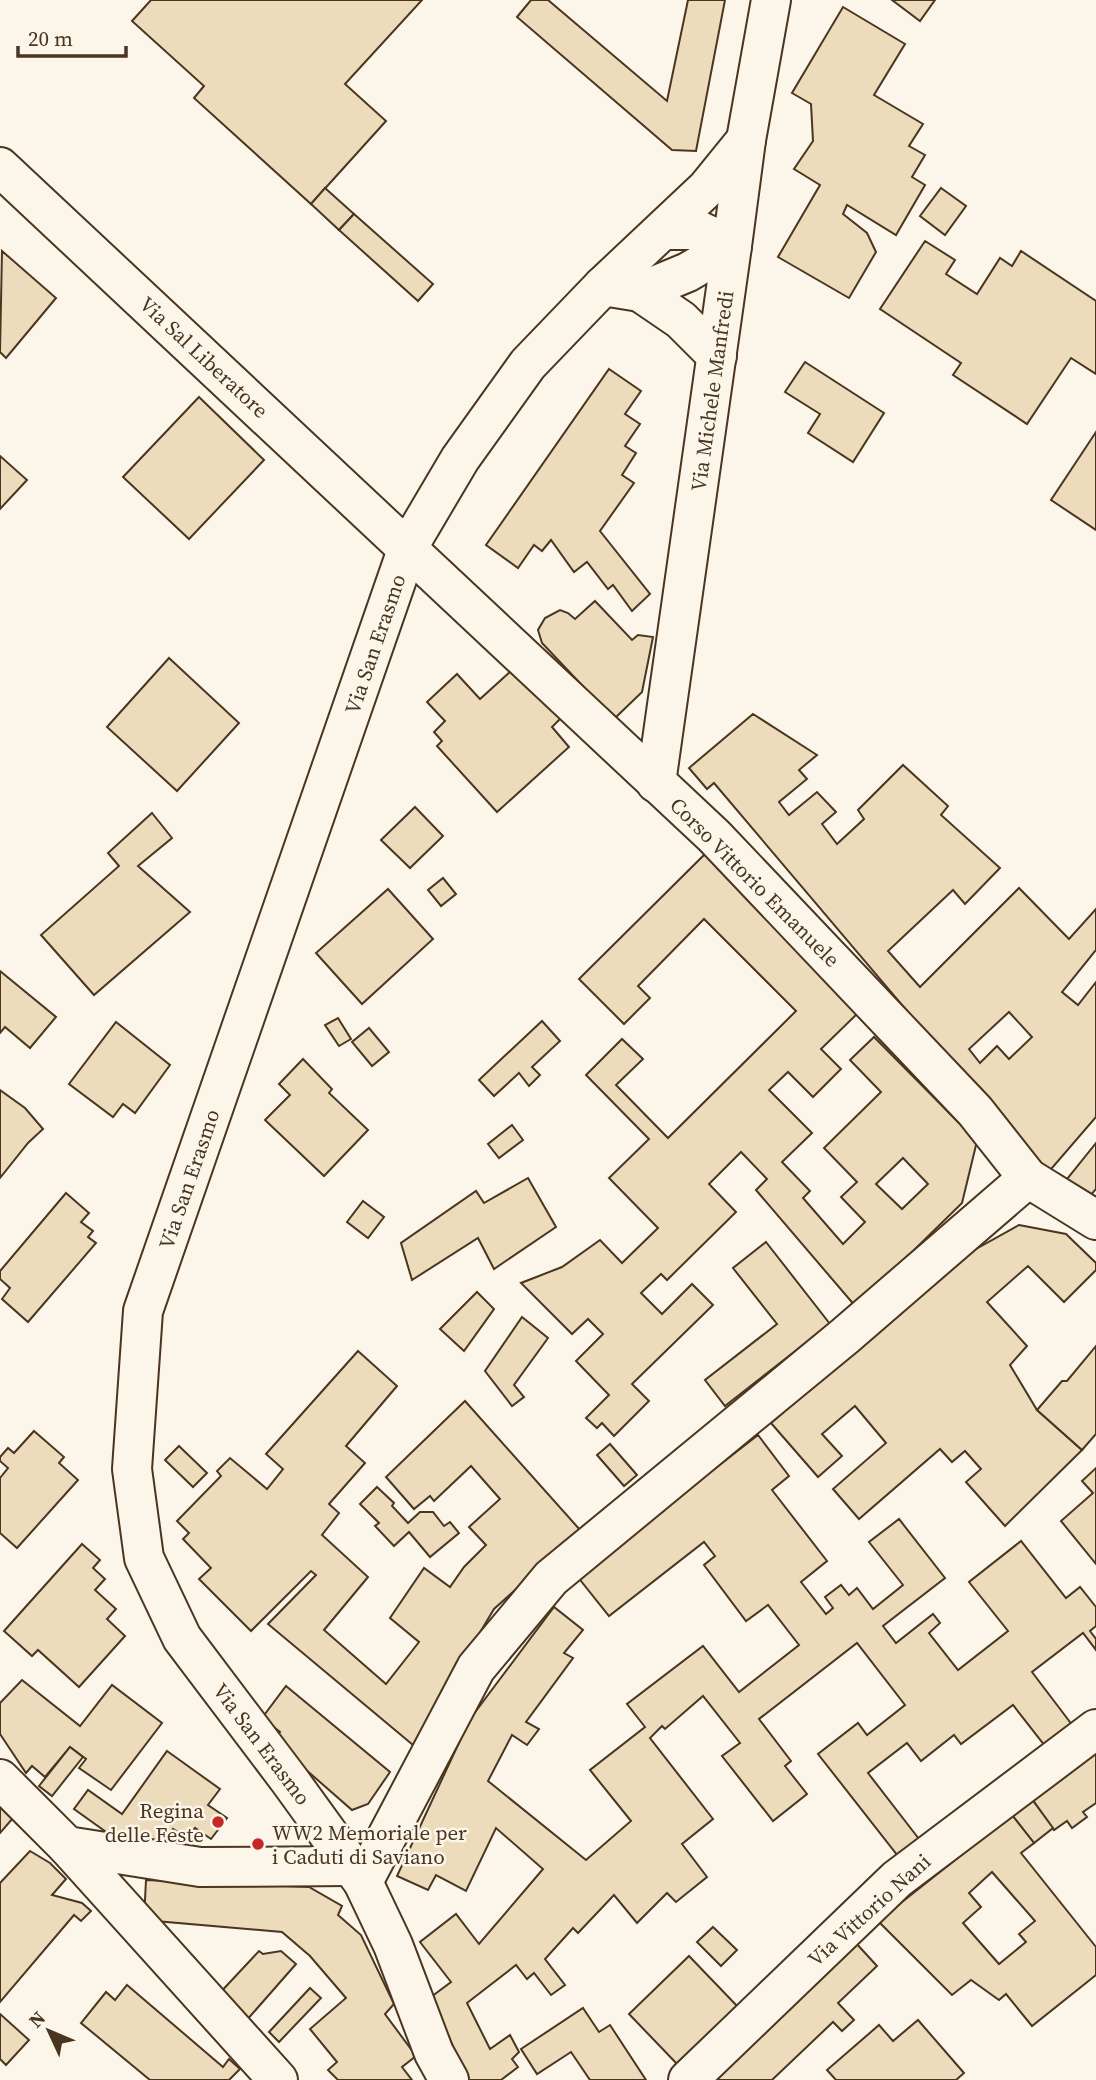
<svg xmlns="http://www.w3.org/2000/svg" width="1096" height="2080" viewBox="0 0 1096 2080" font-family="'Source Serif 4',serif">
	<rect width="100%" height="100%" fill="#fbf6e9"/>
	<g fill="#ecdcbc" stroke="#4a3520" stroke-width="2" fill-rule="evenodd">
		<path d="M151 0H422L345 84 386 121 311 204 194 98 204 86 132 21Z"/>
		<path d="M531 0H548L667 101 688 0H725L696 151 672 150 517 17Z"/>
		<path d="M892 0H935L920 21Z"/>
		<path d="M843 7 905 44 874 95 923 124 909 146 925 155 912 177 925 185 896 235 847 205 843 214 867 233 876 252 849 298 778 257 820 185 794 169 813 141 811 104 792 93Z"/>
		<path d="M325 188 354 214 339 230 311 204Z"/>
		<path d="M941 188 966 206 945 235 920 216Z"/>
		<path d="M354 214 433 284 418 301 339 230Z"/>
		<path d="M925 241 955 260 946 274 977 294 1000 258 1012 266 1021 251 1096 301V374L1071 358 1027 424 953 375 961 363 880 309Z"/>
		<path d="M2 251 56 298 6 358 0 352Z"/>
		<path d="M805 362 884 413 853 462 808 433 820 414 785 392Z"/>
		<path d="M609 369 641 391 625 414 640 424 625 446 636 453 622 475 634 483 600 531 650 594 632 611 613 585 608 589 587 562 574 572 551 540 542 551 534 545 518 568 486 545Z"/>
		<path d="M199 397 264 460 189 539 123 477Z"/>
		<path d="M1096 432V530L1051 500Z"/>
		<path d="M0 456 27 480 0 509Z"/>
		<path d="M595 601 632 640 638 635 653 637 642 692 614 719 542 643 538 630 545 618 560 610 568 613 575 619Z"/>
		<path d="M169 658 239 723 177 791 107 727Z"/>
		<path d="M511 671 561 718 552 727 569 747 497 812 437 746 442 741 434 732 445 721 427 702 457 674 480 699Z"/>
		<path d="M753 714 817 755 799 770 807 779 779 802 789 815 817 792 836 812 822 824 837 844 864 819 858 810 903 765 948 806 941 815 1000 868 965 904 953 890 888 951 920 987 1019 888 1069 939 1096 909V950L1062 992 1078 1005 1096 982V1117L1046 1175 714 783 707 789 689 768ZM1009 1012 1032 1037 1009 1059 997 1046 980 1063 969 1049Z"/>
		<path d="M415 807 443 836 410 868 381 840Z"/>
		<path d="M152 813 172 838 138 866 190 912 94 995 41 935 119 866 108 853Z"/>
		<path d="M706 853 861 1010 821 1049 841 1069 813 1097 788 1072 769 1090 812 1133 782 1162 810 1191 803 1198 843 1244 865 1222 841 1197 857 1182 824 1148 881 1092 850 1060 874 1037 977 1141 962 1203 856 1307 756 1190 767 1179 741 1152 709 1184 736 1212 667 1280 661 1274 641 1293 662 1314 692 1284 713 1305 632 1384 649 1401 614 1436 602 1423 597 1428 586 1418 609 1395 576 1361 603 1334 588 1319 572 1334 521 1283 562 1267 600 1240 622 1263 658 1228 609 1178 649 1139 586 1075 622 1039 643 1059 616 1085 668 1138 796 1011 704 919 638 986 650 998 624 1024 579 979ZM903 1158 928 1184 902 1209 876 1184Z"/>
		<path d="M443 878 456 894 441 906 428 890Z"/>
		<path d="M388 889 433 939 362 1004 316 953Z"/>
		<path d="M0 971 56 1017 30 1048 5 1027 0 1033Z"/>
		<path d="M338 1018 351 1039 339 1046 325 1025Z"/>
		<path d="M542 1021 560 1041 532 1067 540 1075 529 1086 519 1073 494 1096 479 1080Z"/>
		<path d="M116 1022 170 1065 135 1113 123 1104 113 1117 69 1084Z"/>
		<path d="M369 1028 389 1052 372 1066 352 1042Z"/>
		<path d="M303 1059 332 1089 329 1093 368 1130 324 1176 265 1120 290 1095 279 1084Z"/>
		<path d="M0 1090 25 1108 43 1129 28 1143 0 1178Z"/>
		<path d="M512 1125 523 1140 499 1158 488 1144Z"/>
		<path d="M1096 1143V1189L1090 1196 1067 1179Z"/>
		<path d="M528 1178 556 1227 494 1269 478 1238 412 1280 401 1243 476 1191 484 1203Z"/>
		<path d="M66 1193 89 1213 81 1222 93 1231 88 1237 96 1243 28 1322 2 1299 10 1288 0 1279V1271Z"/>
		<path d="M363 1201 384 1217 368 1238 347 1222Z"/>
		<path d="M1019 1225 1066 1234 1096 1263V1270L1064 1302 1028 1266 987 1302 1027 1346 1010 1365 1037 1410 1082 1450 1005 1526 966 1482 981 1469 965 1451 952 1462 940 1449 859 1519 833 1489 886 1443 855 1406 822 1434 842 1456 818 1477 771 1423 967 1254Z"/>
		<path d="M766 1242 830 1324 725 1406 705 1380 777 1324 733 1268Z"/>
		<path d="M477 1292 494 1309 464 1351 440 1329Z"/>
		<path d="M522 1317 548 1338 514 1385 524 1397 512 1406 485 1371Z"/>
		<path d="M1096 1346V1434L1082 1450 1037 1410 1062 1381H1067Z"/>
		<path d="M358 1351 397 1386 346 1446 365 1463 329 1504 339 1513 322 1535 368 1577 324 1630 386 1684 419 1642 390 1618 424 1568 450 1587 464 1567 486 1545 469 1527 500 1499 471 1466 434 1501 430 1496 414 1509 386 1477 465 1401 581 1531 494 1609 413 1745 268 1624 316 1575 311 1571 251 1631 199 1579 211 1568 183 1539 189 1533 177 1521 221 1476 217 1471 230 1458 267 1489 283 1469 266 1454Z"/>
		<path d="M34 1431 64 1457 59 1463 78 1480 17 1548 0 1533V1478L8 1468 0 1461V1457L8 1448 14 1453Z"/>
		<path d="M758 1435 789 1476 772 1490 827 1561 801 1582 826 1614 833 1608 825 1597 841 1585 849 1595 857 1588 873 1609 903 1585 869 1542 899 1519 945 1578 883 1626 896 1643 933 1614 940 1623 929 1633 958 1670 1008 1631 969 1582 1021 1541 1066 1598 1080 1587 1096 1607V1626L1090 1631 1096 1639V1650L1083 1633 1032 1672 1076 1730 1049 1751 1013 1705 961 1744 954 1735 921 1761 907 1743 868 1773 919 1839 898 1856 818 1754 858 1723 867 1735 905 1705 857 1643 759 1719 791 1761 785 1766 807 1794 773 1821 722 1756 740 1743 703 1696 665 1729 662 1726 650 1738 713 1819 682 1844 707 1877 676 1902 667 1893 637 1923 614 1895 578 1933 573 1928 545 1959 565 1985 551 1995 534 1973 527 1979 516 1965 467 2003 490 2049 510 2035 519 2052 512 2059 518 2067 501 2080H468L431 1997 451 1982 420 1942 456 1914 479 1944 543 1869 496 1828 466 1891 436 1875 428 1890 397 1876 470 1719 554 1607 583 1630 564 1653 573 1658 526 1722 539 1729 527 1745 512 1735 488 1781 586 1860 631 1821 590 1770 645 1727 627 1704 703 1646 739 1692 799 1645 768 1605 746 1621 704 1565 715 1556 704 1542 609 1616 577 1576Z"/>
		<path d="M610 1444 637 1475 624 1486 597 1455Z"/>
		<path d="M179 1446 207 1473 193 1487 165 1460Z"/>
		<path d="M1096 1468V1564L1061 1521 1093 1493 1082 1481Z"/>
		<path d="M377 1487 394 1503 392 1506 408 1523 420 1512H433L444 1526 450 1522 459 1533 430 1557 409 1532 394 1546 375 1526 379 1523 360 1504Z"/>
		<path d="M82 1544 100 1560 93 1568 105 1579 95 1590 116 1609 107 1619 125 1636 79 1687 38 1650 32 1656 4 1631Z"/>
		<path d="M22 1680 80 1726 112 1685 162 1723 111 1790 79 1768 86 1759 70 1747 45 1777 32 1766 26 1773 0 1734V1703Z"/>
		<path d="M286 1686 390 1772 368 1804 352 1810 273 1741 280 1732 262 1718Z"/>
		<path d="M70 1747 83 1757 52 1796 39 1786Z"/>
		<path d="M1096 1749V1803L1083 1812 1087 1817 1072 1828 1067 1821 1054 1830 1030 1796Z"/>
		<path d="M167 1751 220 1789 208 1805 227 1818 211 1839 195 1828 187 1839 173 1829 161 1845 130 1849 74 1809 88 1790 122 1814Z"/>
		<path d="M1031 1798 1053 1828 1034 1843 1012 1815Z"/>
		<path d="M0 1804 13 1818 0 1833Z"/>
		<path d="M1012 1815 1034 1843 1021 1853 1096 1947V1975L1032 2026 1006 1994 999 2000 971 1980 952 1995 878 1921ZM992 1872 1035 1921 1019 1934 1026 1942 999 1964 963 1923 981 1907 969 1893Z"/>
		<path d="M30 1851 50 1863 66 1879 52 1895 82 1903 91 1911 81 1921 74 1915 0 2002V1883Z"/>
		<path d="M146 1880 309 1887 342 1906 338 1915 361 1935 394 2004 385 2014 416 2056 402 2067 412 2080H338L328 2070 337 2062 310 2029 346 1998 310 1956 282 1932 144 1920Z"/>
		<path d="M713 1927 737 1950 721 1966 697 1942Z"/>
		<path d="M855 1942 877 1966 838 2003 854 2020 842 2031 833 2022 772 2080H709Z"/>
		<path d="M259 1951 263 1954 281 1951 296 1964 246 2021 217 1996Z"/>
		<path d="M689 1956 739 2008 679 2066 629 2014Z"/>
		<path d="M127 1985 223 2067 229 2059 240 2069 229 2080H150L81 2023 106 1992 115 2000Z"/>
		<path d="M310 1988 321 1998 279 2042 269 2032Z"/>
		<path d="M583 2008 599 2032 610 2025 646 2080H590L571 2052 537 2074 521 2049Z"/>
		<path d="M0 2014 29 2040 6 2065 0 2059Z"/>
		<path d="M918 2020 964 2073 956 2080H836L827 2070 879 2025 893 2041Z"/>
	</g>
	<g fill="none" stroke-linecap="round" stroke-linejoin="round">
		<defs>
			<g id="minor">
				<path d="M0 167 714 836 975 1111 1028 1178 1096 1220"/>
				<path d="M640 292 681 320 717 356"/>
				<path d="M656 783 732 246 698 230H664"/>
				<path d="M0 1779 67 1846 200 1867 352 1866"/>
				<path d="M67 1846 278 2080"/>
				<path d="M363 1882 476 1668 551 1578 845 1336 1028 1178"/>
				<path d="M688 2080 897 1879 1096 1729"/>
			</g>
			<g id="major">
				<path d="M603 286 640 292 688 272 732 246 746 140 771 0"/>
				<path d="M449 2080 434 2053 393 1945 363 1882 290 1781 182 1638 144 1558 132 1469 143 1311 408 547 460 459 528 364 603 286 707 188 746 140"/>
			</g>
		</defs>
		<use href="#minor" stroke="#4a3520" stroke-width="42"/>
		<use href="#major" stroke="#4a3520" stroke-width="42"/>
		<use href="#minor" stroke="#fbf6e9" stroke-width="38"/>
		<use href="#major" stroke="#fbf6e9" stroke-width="38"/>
	</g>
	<g fill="#c62828" stroke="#fbf6e9" stroke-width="2.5">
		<circle cx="218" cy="1822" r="7"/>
		<circle cx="258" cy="1844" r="7"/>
	</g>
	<g text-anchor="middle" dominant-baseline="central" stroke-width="5" stroke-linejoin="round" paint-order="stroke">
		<g font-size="21" fill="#4a3520" stroke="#fbf6e9">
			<text transform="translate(204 357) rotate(43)">Via Sal Liberatore</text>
			<text transform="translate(712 391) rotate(-82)">Via Michele Manfredi</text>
			<text transform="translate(375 644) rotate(-71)">Via San Erasmo</text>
			<text transform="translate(755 882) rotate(45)">Corso Vittorio Emanuele</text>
			<text transform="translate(189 1179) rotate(-71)">Via San Erasmo</text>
			<text transform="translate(262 1744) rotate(53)">Via San Erasmo</text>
			<text transform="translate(869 1910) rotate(-42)">Via Vittorio Nani</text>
		</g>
		<g font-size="21" fill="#4a3520" stroke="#fbf6e9" text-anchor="end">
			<text x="204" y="1810">Regina<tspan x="204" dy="24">delle Feste</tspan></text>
			<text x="272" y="1832" text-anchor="start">WW2 Memoriale per<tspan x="272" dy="24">i Caduti di Saviano</tspan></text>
		</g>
	</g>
	<g transform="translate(49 2031) rotate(314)" stroke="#fbf6e9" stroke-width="5" paint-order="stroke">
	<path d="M0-5L12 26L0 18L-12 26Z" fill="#4a3520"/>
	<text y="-10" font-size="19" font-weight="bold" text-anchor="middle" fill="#4a3520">N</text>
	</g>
	<path d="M18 46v10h108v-10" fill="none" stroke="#4a3520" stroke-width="3.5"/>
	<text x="28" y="46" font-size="21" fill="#4a3520" stroke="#fbf6e9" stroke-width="5" paint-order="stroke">20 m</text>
</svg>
